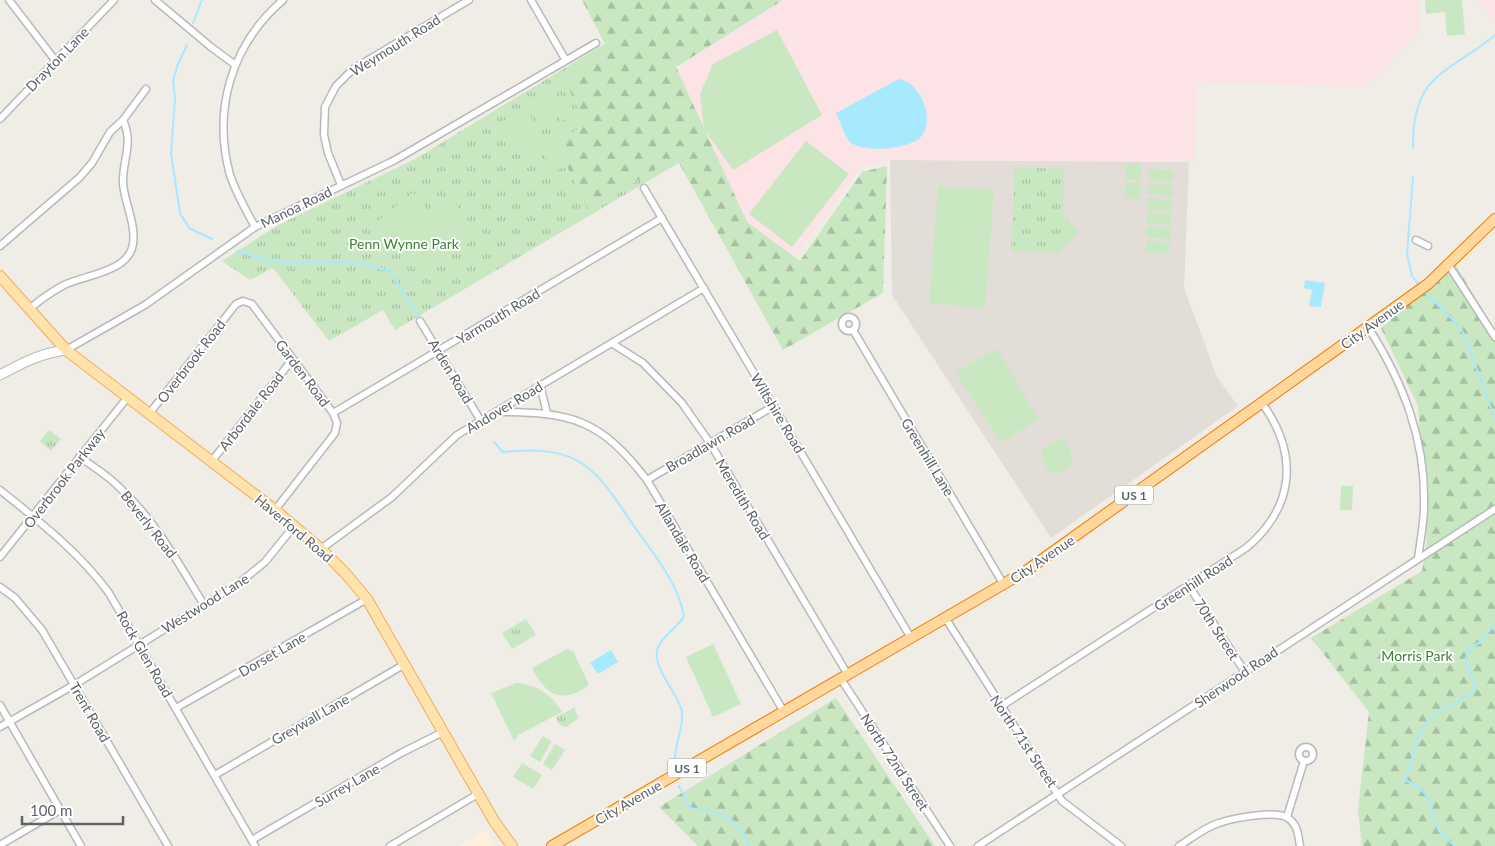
<svg xmlns="http://www.w3.org/2000/svg" width="1495" height="846" viewBox="0 0 1495 846" font-family="Lato,sans-serif">
	<defs>
		<pattern id="grass-tufts" width="24" height="20" patternUnits="userSpaceOnUse" patternTransform="scale(1.25)"><rect width="24" height="20" fill="#c9e8c2"/><path d="M3 7l-1-3M5 7V3M7 7l1-3M15 17l-1-3M17 17v-4M19 17l1-3" fill="none" stroke="#a6c0a1"/></pattern>
		<pattern id="forest-firs" width="22" height="20" patternUnits="userSpaceOnUse" patternTransform="scale(1.25)"><rect width="22" height="20" fill="#c9e8c2"/><path d="M5 1l3.5 6h-7zM16 11l3.5 6h-7z" fill="#a6c0a1"/></pattern>
	</defs>
	<rect width="100%" height="100%" fill="#f0ece6"/>
	<path fill="#fff0dc" d="M485 830 494 846H458Z"/>
	<path fill="#e2ddd7" d="M890 160 1189 162 1184 288 1217 377 1238 406 1051 538 892 295Z"/>
	<g fill="#fce3e5">
		<path d="M774 0H1418L1420 31 1366 87 1197 82 1194 162 890 160 860 167 798 253 753 259 661 81Z"/>
		<path d="M1476 0H1495V19Z"/>
	</g>
	<g fill="url(#grass-tufts)">
		<path d="M611 40 682 161 395 330 383 310 329 341 273 268 250 280 222 261 278 225 415 159Z"/>
		<path d="M1015 167 1065 169 1063 214 1079 234 1061 248V253L1011 251Z"/>
		<path d="M49 430 61 439 51 451 40 441Z"/>
		<path d="M526 619 536 635 512 649 502 633Z"/>
		<path d="M574 708 579 718 566 727 559 725 556 717Z"/>
	</g>
	<g fill="url(#forest-firs)">
		<path d="M582 0H783L676 67 747 222 800 261 862 172 887 166 883 293 783 350 675 156 589 212 555 141 585 126 566 81 605 44Z"/>
		<path d="M1454 262 1495 330V846H1362L1358 809 1369 712 1311 638 1422 571 1427 543 1418 406 1381 328Z"/>
		<path d="M836 698 935 846H698L659 807Z"/>
	</g>
	<g fill="#c9e8c2">
		<path d="M1425 0H1462L1465 34 1447 36 1445 12 1426 14Z"/>
		<path d="M777 30 822 115 733 170 704 129 700 94 713 64Z"/>
		<path d="M561 95 571 117 561 121 551 99Z"/>
		<path d="M548 100 558 123 548 127 538 105Z"/>
		<path d="M528 110 541 143 510 154 497 123Z"/>
		<path d="M806 141 849 174 792 247 749 214Z"/>
		<path d="M553 146 565 166 554 172 543 152Z"/>
		<path d="M1126 164H1142L1141 180 1125 179Z"/>
		<path d="M1149 169 1173 171 1172 182 1149 180Z"/>
		<path d="M1126 183H1141L1140 199 1125 198Z"/>
		<path d="M1149 183 1173 185 1172 196 1148 194Z"/>
		<path d="M938 186 994 190 985 308 929 303Z"/>
		<path d="M413 192 434 218 455 203 479 235 429 272 417 256C396 255 379 248 369 228Z"/>
		<path d="M1148 198 1172 200 1171 211 1147 209Z"/>
		<path d="M1147 212 1171 214 1170 225 1146 223Z"/>
		<path d="M1147 226 1171 228 1170 239 1146 237Z"/>
		<path d="M1146 241 1170 243 1169 254 1145 252Z"/>
		<path d="M997 349 1039 419 1001 443 955 372Z"/>
		<path d="M1060 439 1066 441 1074 463C1063 468 1059 481 1045 467L1041 450Z"/>
		<path d="M1341 486H1353L1352 510H1340Z"/>
		<path d="M713 644 741 704 713 717 686 657Z"/>
		<path d="M567 649 573 651 589 685C562 704 547 697 532 668Z"/>
		<path d="M516 683C537 685 551 693 562 712L518 735 514 741 491 693Z"/>
		<path d="M543 736 552 741 540 762 530 756Z"/>
		<path d="M555 744 565 750 552 770 543 764Z"/>
		<path d="M522 763 542 775 533 789 513 777Z"/>
	</g>
	<g fill="#a7e9ff">
		<path d="M899 79C922 83 936 122 920 138 908 149 861 154 849 141 844 135 840 121 836 113Z"/>
		<path d="M1305 280 1325 283 1321 307 1309 306 1312 290 1304 288Z"/>
		<path d="M611 650 618 662 598 674 590 663Z"/>
	</g>
	<g fill="none" stroke-linecap="round" stroke-linejoin="round">
		<g stroke="#a7e9ff" stroke-width="2">
			<path d="M193 23 202 0"/>
			<path d="M187 45 178 64 173 81 175 98 171 153 180 213 189 228 212 239"/>
			<path d="M1413 148C1412 73 1447 75 1495 35"/>
			<path d="M1413 177 1407 254 1412 276 1419 285"/>
			<path d="M237 251 266 260 287 263 353 262 390 271 419 317"/>
			<path d="M1424 290C1437 306 1454 317 1464 334L1495 419"/>
			<path d="M494 442 503 452C528 450 555 448 578 461 606 477 622 511 641 536 659 561 678 585 684 616 677 628 666 633 659 645 648 665 679 693 682 712 684 728 674 745 675 761"/>
			<path d="M679 786 690 808C720 813 738 815 749 846"/>
			<path d="M1455 846C1450 841 1441 836 1438 829 1427 803 1436 795 1405 780 1412 763 1414 743 1423 728 1433 710 1459 704 1474 690L1473 679 1465 660 1469 648 1479 643 1495 624"/>
		</g>
		<defs>
			<g id="minor">
				<path d="M9 0 55 60"/>
				<path d="M155 0 211 47 234 64"/>
				<path d="M531 0 565 59"/>
				<path d="M0 119 114 0"/>
				<path d="M341 185 328 153 324 135 325 107 336 86 353 69 469 0"/>
				<path d="M644 188 911 638"/>
				<path d="M255 227C246 210 236 193 230 175 212 109 232 44 283 0"/>
				<path d="M1416 240 1428 246"/>
				<path d="M0 246 79 178 92 163 110 132 123 120 146 89"/>
				<path d="M1448 264 1495 337"/>
				<path d="M29 309C40 300 51 292 64 285 85 275 129 272 133 244 136 224 125 204 123 184 122 160 134 144 123 120"/>
				<circle cx="849" cy="324" r="7"/>
				<path d="M420 321 481 421"/>
				<path d="M1368 327C1403 382 1426 440 1424 506 1424 524 1420 542 1418 559"/>
				<path d="M853 330 1004 585"/>
				<path d="M613 344 643 363 682 403 710 443 848 675"/>
				<path d="M66 350 145 305 255 227 395 160 596 43"/>
				<path d="M540 385 547 413"/>
				<path d="M497 412C572 412 600 419 647 480L784 712"/>
				<path d="M333 413 662 218"/>
				<path d="M149 414 236 304 243 301 252 304 333 413 337 423 335 433 275 510"/>
				<path d="M79 457C93 466 107 475 119 487 155 520 179 564 204 605"/>
				<path d="M211 462 292 360"/>
				<path d="M647 480 774 406"/>
				<path d="M0 490C40 522 79 552 109 593L255 846"/>
				<path d="M321 549 392 497 457 435 704 288"/>
				<path d="M0 557 127 398"/>
				<path d="M1189 586 1245 672"/>
				<path d="M0 587 15 598 42 630 168 846"/>
				<path d="M946 619 1062 801 1121 846"/>
				<path d="M841 679 950 846"/>
				<path d="M0 705 81 846"/>
				<path d="M1000 707 1246 548C1295 507 1299 454 1262 403"/>
				<path d="M176 708 367 599"/>
				<path d="M0 727 74 685 238 584 265 562 294 526"/>
				<circle cx="1306" cy="754" r="7"/>
				<path d="M215 775 405 664"/>
				<path d="M1287 817 1304 761"/>
				<path d="M252 840 401 753 443 732"/>
				<path d="M0 845 60 810"/>
				<path d="M390 846 478 794"/>
				<path d="M978 846 1495 509"/>
				<path d="M1179 846C1192 838 1205 827 1219 823 1233 818 1276 810 1288 818 1298 825 1298 835 1300 846"/>
			</g>
			<path id="secondary" d="M0 375C22 363 41 353 66 350"/>
			<path id="primary" d="M0 276 66 350 275 510 321 549 346 574 367 599 494 821 512 846"/>
			<path id="trunk" d="M552 846 1026 571 1428 284 1495 219"/>
		</defs>
		<use href="#minor" stroke="#b6babd" stroke-width="9"/>
		<use href="#secondary" stroke="#b4babe" stroke-width="11"/>
		<use href="#primary" stroke="#f6ad59" stroke-width="12"/>
		<use href="#trunk" stroke="#f67b00" stroke-width="12"/>
		<use href="#minor" stroke="#fff" stroke-width="6"/>
		<use href="#secondary" stroke="#fff" stroke-width="9"/>
		<use href="#primary" stroke="#ffe2ac" stroke-width="10"/>
		<use href="#trunk" stroke="#ffd89d" stroke-width="10"/>
	</g>
	<g text-anchor="middle" dominant-baseline="central" stroke-width="4" stroke-linejoin="round" paint-order="stroke">
		<g fill="#fff" stroke="#8e9295" stroke-width="1">
			<rect x="1115" y="485.5" width="38" height="19" rx="4"/>
			<rect x="668" y="758.5" width="38" height="19" rx="4"/>
		</g>
		<g font-size="12" font-weight="bold" fill="#5d6367">
			<text x="1134" y="495">US 1</text>
			<text x="687" y="768">US 1</text>
		</g>
		<g font-size="14" fill="#5d6367" stroke="#fff">
			<text transform="translate(395 45) rotate(-32)">Weymouth Road</text>
			<text transform="translate(57 59) rotate(-46)">Drayton Lane</text>
			<text transform="translate(296 207) rotate(-26)">Manoa Road</text>
			<text transform="translate(498 316) rotate(-31)">Yarmouth Road</text>
			<text transform="translate(1372 324) rotate(-36)">City Avenue</text>
			<text transform="translate(191 361) rotate(-52)">Overbrook Road</text>
			<text transform="translate(451 371) rotate(59)">Arden Road</text>
			<text transform="translate(303 373) rotate(53)">Garden Road</text>
			<text transform="translate(504 407) rotate(-31)">Andover Road</text>
			<text transform="translate(251 411) rotate(-52)">Arbordale Road</text>
			<text transform="translate(778 413) rotate(59)">Wiltshire Road</text>
			<text transform="translate(710 443) rotate(-30)">Broadlawn Road</text>
			<text transform="translate(928 457) rotate(59)">Greenhill Lane</text>
			<text transform="translate(64 478) rotate(-52)">Overbrook Parkway</text>
			<text transform="translate(743 499) rotate(59)">Meredith Road</text>
			<text transform="translate(149 524) rotate(52)">Beverly Road</text>
			<text transform="translate(294 528) rotate(40)">Haverford Road</text>
			<text transform="translate(683 542) rotate(59)">Allandale Road</text>
			<text transform="translate(1042 559) rotate(-34)">City Avenue</text>
			<text transform="translate(1193 583) rotate(-33)">Greenhill Road</text>
			<text transform="translate(205 603) rotate(-32)">Westwood Lane</text>
			<text transform="translate(1217 629) rotate(57)">70th Street</text>
			<text transform="translate(145 654) rotate(60)">Rock Glen Road</text>
			<text transform="translate(272 654) rotate(-30)">Dorset Lane</text>
			<text transform="translate(1236 677) rotate(-34)">Sherwood Road</text>
			<text transform="translate(90 712) rotate(60)">Trent Road</text>
			<text transform="translate(310 719) rotate(-30)">Greywall Lane</text>
			<text transform="translate(1024 741) rotate(56)">North 71st Street</text>
			<text transform="translate(895 762) rotate(57)">North 72nd Street</text>
			<text transform="translate(347 785) rotate(-30)">Surrey Lane</text>
			<text transform="translate(628 802) rotate(-30)">City Avenue</text>
		</g>
		<g font-size="14" fill="#3c8231" stroke="#fff">
			<text x="404" y="243">Penn Wynne Park</text>
			<text x="1417" y="655">Morris Park</text>
		</g>
	</g>
	<path d="M22 816v8h101v-8" fill="none" stroke="#5d6367" stroke-width="2.5"/>
	<text x="30" y="816" font-size="15" fill="#5d6367" stroke="#ffffff" stroke-width="4" paint-order="stroke">100 m</text>
</svg>
